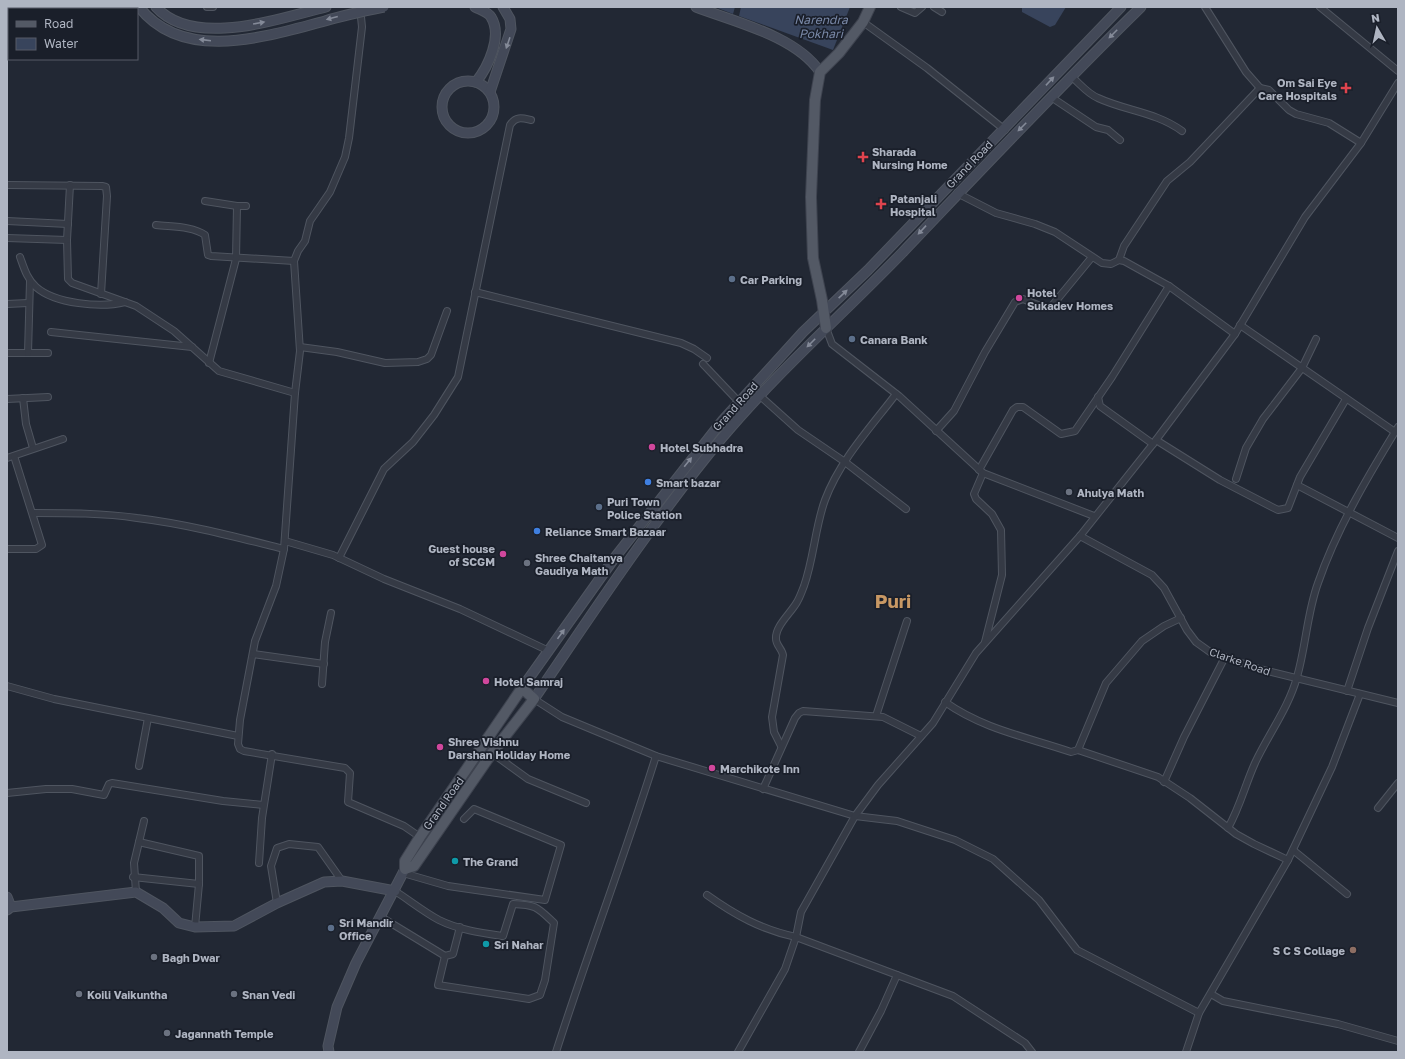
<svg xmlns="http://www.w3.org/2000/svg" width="1405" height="1059" viewBox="0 0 1405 1059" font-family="'Golos Text',sans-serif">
	<rect width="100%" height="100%" fill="#222834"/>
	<g fill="#38445c">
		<path d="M715 7H735L733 14Z"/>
		<path d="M741 7H850L833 50 739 16Z"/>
		<path d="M1022 7H1066L1055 25 1050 27 1022 12Z"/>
	</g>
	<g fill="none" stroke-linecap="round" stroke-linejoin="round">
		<defs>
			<g id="street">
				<path d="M64 7V9"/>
				<path d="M207 7H213"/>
				<path d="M360 7 362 27 349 138 345 157 330 192 310 221 305 241 298 251 294 261 300 351 295 393 284 549 276 586 255 641 240 720 238 744 240 749 244 751 345 768 350 773 348 802 404 826 420 837"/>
				<path d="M901 7 915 13 922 7"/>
				<path d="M934 7 942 12"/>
				<path d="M1205 7 1246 72 1260 88"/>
				<path d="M1320 7 1398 71"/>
				<path d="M7 22H9"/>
				<path d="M863 22 927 68 1005 130"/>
				<path d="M1072 77C1080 84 1088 94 1098 98 1126 111 1156 112 1182 131"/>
				<path d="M1051 97 1096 127 1108 130 1120 140"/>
				<path d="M7 185 102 186 106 187 107 196 101 294"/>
				<path d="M70 185 67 240 68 279 72 283 136 306 174 331 219 371 295 393"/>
				<path d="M957 193 996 213 1035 224 1055 232 1102 263 1111 264 1119 260 1124 261 1169 286 1235 334"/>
				<path d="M205 201 237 206H246"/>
				<path d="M7 221 68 224"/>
				<path d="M156 225C172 227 192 226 205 235L208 255 211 256 294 261"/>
				<path d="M7 238 67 240"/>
				<path d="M20 257C24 268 27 279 36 287 55 304 101 308 125 302"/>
				<path d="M1119 260 1124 246 1167 181 1190 162 1260 88 1269 90 1289 110 1296 114 1329 123 1361 143"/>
				<path d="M475 292 681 343 694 349 707 358"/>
				<path d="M7 304 28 303"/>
				<path d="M1240 325 1395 432"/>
				<path d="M826 328 832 344 899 396 983 473 1094 516"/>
				<path d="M51 332 192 347"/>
				<path d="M300 347 337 352 385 363 418 362 427 359 431 355 447 311"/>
				<path d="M7 353H48"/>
				<path d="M28 353 30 281"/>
				<path d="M209 363 236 259 237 206"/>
				<path d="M703 364 739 402"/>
				<path d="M759 395 798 430 845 462 906 509"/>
				<path d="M1098 397 1100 406 1153 444"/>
				<path d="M23 398 26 424 33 448"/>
				<path d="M7 399 48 397"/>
				<path d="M936 431 954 411 985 352 1015 302 1023 299 1043 307H1051L1092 257"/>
				<path d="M1156 440 1220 480 1272 507 1278 510 1288 508 1300 477 1346 399"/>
				<path d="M7 458 63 439"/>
				<path d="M979 470 1013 410 1017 407H1023L1061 434 1075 431 1112 377 1169 286"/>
				<path d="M983 473 974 494 976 499 992 514 1001 530 1002 575 985 642"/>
				<path d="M1236 479 1246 448 1263 419 1302 368 1316 339"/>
				<path d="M1297 485 1398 538"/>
				<path d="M33 513C68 513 103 513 137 518 187 524 236 537 284 549"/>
				<path d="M1080 536 1152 575 1164 588 1187 630 1196 642 1210 652 1259 669 1398 703"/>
				<path d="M285 541 333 555 384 579 460 609 549 651"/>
				<path d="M7 549H36L42 545 14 456"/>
				<path d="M339 558 384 469 413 442 434 415 458 377 510 125C516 116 522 118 531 120"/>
				<path d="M253 654 324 664"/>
				<path d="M322 684 325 642 331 613"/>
				<path d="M7 686 54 699 238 736"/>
				<path d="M1347 691 1368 628 1398 551"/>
				<path d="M534 699 562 717 656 756 855 816 897 821 955 840 993 859 1039 900 1077 950 1199 1013"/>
				<path d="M945 702C983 729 1027 737 1071 752L1078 750 1158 777 1190 798 1236 834 1254 844 1288 860"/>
				<path d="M876 716 907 621"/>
				<path d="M781 746 774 732 772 717 783 655C782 649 776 645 776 639 775 626 791 613 797 602 800 597 802 591 804 586 814 558 815 527 825 500 840 460 871 427 896 394"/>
				<path d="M1078 750 1106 683 1142 641 1164 626 1181 618"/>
				<path d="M492 753 528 779 586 803"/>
				<path d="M139 766 148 718"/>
				<path d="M1164 782 1184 737 1225 657"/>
				<path d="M763 789 795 718 799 713 803 711 883 717 921 736"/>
				<path d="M7 793 46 789H72L104 795 109 784 112 783 223 801 263 805"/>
				<path d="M1378 808 1398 783"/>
				<path d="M1228 828C1240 807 1245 785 1255 763 1268 735 1289 707 1297 677 1306 646 1307 613 1318 583 1337 528 1368 476 1398 427"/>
				<path d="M139 842 199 856V884L195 927"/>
				<path d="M1293 850 1347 894"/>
				<path d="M259 863 262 818 272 754"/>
				<path d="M403 873 448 886 545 900 561 845 474 809 464 819"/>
				<path d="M133 877 199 884"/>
				<path d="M395 891C409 900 424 912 439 920 459 930 482 933 503 936L513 904C537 905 537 907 554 923L545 980 540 995 529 999 438 985 445 956 453 954 460 927"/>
				<path d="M136 892 134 863 144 821"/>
				<path d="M707 895C735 915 762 930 796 937L953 996 1025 1043 1032 1052"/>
				<path d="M277 903 271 866 277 848 289 844 318 847 342 881"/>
				<path d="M381 917 445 956"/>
				<path d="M1211 994 1223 1001 1338 1024 1398 1041"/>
				<path d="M556 1052C588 952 625 855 656 756"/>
				<path d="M738 1052 785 969 796 937 801 912 855 816 878 785 933 723 976 653 1080 536 1153 444 1235 334 1305 217 1361 143 1398 83"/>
				<path d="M859 1052 881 1011 897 975"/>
				<path d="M1186 1052 1199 1013 1288 860 1332 767 1360 694"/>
			</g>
			<g id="secondary">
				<path d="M156 7C194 49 280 18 326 7"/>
				<path d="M475 7C481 10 488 12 491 17 503 36 488 67 476 82"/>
				<path d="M696 7C735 22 796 36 820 72"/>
				<circle cx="468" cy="107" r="26"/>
				<path d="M490 92 511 29 510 19 503 7"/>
				<path d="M522 688 616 556 723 420 803 332 868 270 1121 7"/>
				<path d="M534 699C594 611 653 521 721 439 776 373 842 315 902 253 981 170 1059 87 1141 7"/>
				<path d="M7 897 11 907"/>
				<path d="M7 910 11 907 136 892 163 908 179 923 195 927 234 926 277 903 324 882 342 881 395 891"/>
				<path d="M329 1052 328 1046 337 1007 356 963 405 869"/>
			</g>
			<g id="primary">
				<path d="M826 328 822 300 813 258 811 197 815 100 820 72 839 53 863 22 870 7"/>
				<path d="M522 688 534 699 492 753 414 866 405 869V861L420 837Z"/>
			</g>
		</defs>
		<use href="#street" stroke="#4f5560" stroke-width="8"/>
		<use href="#secondary" stroke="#4f5560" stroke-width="11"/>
		<use href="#primary" stroke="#3e434f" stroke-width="12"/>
		<use href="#street" stroke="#353a45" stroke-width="6"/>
		<use href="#secondary" stroke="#434958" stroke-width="9"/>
		<use href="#primary" stroke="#535965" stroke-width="10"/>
		<defs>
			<path id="secondary-bridge" d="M139 7C184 64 267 36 325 21 344 15 364 11 384 7"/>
		</defs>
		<use href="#secondary-bridge" stroke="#4f5560" stroke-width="11" stroke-linecap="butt"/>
		<use href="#secondary-bridge" stroke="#434958" stroke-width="9"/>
	</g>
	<defs><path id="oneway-solid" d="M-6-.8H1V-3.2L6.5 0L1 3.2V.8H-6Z"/></defs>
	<g fill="#848a98">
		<use href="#oneway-solid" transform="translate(332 18) rotate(165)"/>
		<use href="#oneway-solid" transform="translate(259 23) rotate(-10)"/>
		<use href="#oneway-solid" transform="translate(1113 34) rotate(135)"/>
		<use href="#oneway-solid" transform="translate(205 40) rotate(-173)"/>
		<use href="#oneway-solid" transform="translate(508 43) rotate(109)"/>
		<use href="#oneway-solid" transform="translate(1050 81) rotate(-47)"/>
		<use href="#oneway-solid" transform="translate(1022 127) rotate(135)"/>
		<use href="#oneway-solid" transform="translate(922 230) rotate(133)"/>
		<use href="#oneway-solid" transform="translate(843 294) rotate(-43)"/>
		<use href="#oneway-solid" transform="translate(811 343) rotate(135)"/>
		<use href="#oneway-solid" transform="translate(688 462) rotate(-51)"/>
		<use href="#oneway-solid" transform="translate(561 634) rotate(-54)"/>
	</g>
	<g fill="#e0444e" stroke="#1a1f2a" stroke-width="1.5">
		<path d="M1344 82h4v4h4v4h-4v4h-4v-4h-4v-4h4z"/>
		<path d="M861 151h4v4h4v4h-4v4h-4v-4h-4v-4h4z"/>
		<path d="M879 198h4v4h4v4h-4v4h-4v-4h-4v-4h4z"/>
	</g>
	<g fill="#5c6f8a" stroke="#1a1f2a" stroke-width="1.5">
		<circle cx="732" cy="279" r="4"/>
		<circle cx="852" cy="339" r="4"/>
		<circle cx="599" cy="507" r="4"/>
		<circle cx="331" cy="928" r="4"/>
	</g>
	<g fill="#d1479c" stroke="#1a1f2a" stroke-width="1.5">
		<circle cx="1019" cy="298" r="4"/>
		<circle cx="652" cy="447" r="4"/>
		<circle cx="503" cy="554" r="4"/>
		<circle cx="486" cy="681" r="4"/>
		<circle cx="440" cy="747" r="4"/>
		<circle cx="712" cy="768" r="4"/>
	</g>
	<g fill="#3f7fe0" stroke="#1a1f2a" stroke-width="1.5">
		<circle cx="648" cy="482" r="4"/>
		<circle cx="537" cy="531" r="4"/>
	</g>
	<g fill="#6b7280" stroke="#1a1f2a" stroke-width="1.5">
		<circle cx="1069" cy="492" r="4"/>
		<circle cx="527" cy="563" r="4"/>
		<circle cx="154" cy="957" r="4"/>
		<circle cx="79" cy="994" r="4"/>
		<circle cx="234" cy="994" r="4"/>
		<circle cx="167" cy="1033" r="4"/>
	</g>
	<g fill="#0f9aa8" stroke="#1a1f2a" stroke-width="1.5">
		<circle cx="455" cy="861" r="4"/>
		<circle cx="486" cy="944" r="4"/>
	</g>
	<circle fill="#8d6e63" stroke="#1a1f2a" stroke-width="1.5" cx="1353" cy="950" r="4"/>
	<g text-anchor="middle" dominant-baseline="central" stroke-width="3.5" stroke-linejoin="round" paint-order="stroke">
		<g font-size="11" font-weight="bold" fill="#afb5c2" stroke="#1a1f2a" text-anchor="start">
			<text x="1337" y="82" text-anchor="end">Om Sai Eye<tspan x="1337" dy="13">Care Hospitals</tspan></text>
			<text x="872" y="151">Sharada<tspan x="872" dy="13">Nursing Home</tspan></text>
			<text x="890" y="198">Patanjali<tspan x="890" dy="13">Hospital</tspan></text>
			<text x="740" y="279">Car Parking</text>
			<text x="1027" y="292">Hotel<tspan x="1027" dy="13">Sukadev Homes</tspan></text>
			<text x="860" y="339">Canara Bank</text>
			<text x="660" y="447">Hotel Subhadra</text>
			<text x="656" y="482">Smart bazar</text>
			<text x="1077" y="492">Ahulya Math</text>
			<text x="607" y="501">Puri Town<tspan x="607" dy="13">Police Station</tspan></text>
			<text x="545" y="531">Reliance Smart Bazaar</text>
			<text x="495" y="548" text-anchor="end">Guest house<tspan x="495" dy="13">of SCGM</tspan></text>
			<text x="535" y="557">Shree Chaitanya<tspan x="535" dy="13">Gaudiya Math</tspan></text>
			<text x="494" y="681">Hotel Samraj</text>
			<text x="448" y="741">Shree Vishnu<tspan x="448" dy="13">Darshan Holiday Home</tspan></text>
			<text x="720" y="768">Marchikote Inn</text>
			<text x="463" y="861">The Grand</text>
			<text x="339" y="922">Sri Mandir<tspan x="339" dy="13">Office</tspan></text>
			<text x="494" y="944">Sri Nahar</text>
			<text x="1345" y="950" text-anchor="end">S C S Collage</text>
			<text x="162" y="957">Bagh Dwar</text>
			<text x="87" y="994">Koili Vaikuntha</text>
			<text x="242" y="994">Snan Vedi</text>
			<text x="175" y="1033">Jagannath Temple</text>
		</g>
		<g font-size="11" fill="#afb5c2" stroke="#1a1f2a">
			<text transform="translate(969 164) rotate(-46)">Grand Road</text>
			<text transform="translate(735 406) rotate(-48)">Grand Road</text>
			<text transform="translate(1240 661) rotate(19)">Clarke Road</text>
			<text transform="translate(443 803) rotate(-55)">Grand Road</text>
		</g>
		<g font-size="12" font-style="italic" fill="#7a89a8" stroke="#1a1f2a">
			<text x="821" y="19">Narendra<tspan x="821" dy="14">Pokhari</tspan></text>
		</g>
		<g font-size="19" font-weight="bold" fill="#c89864" stroke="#1a1f2a">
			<text x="893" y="600">Puri</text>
		</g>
	</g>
	<rect width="1405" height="1059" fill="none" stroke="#afb5c2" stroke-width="16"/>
	<rect x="8" y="8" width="130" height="52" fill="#1a1f2a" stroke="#565b67"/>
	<rect x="16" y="21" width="20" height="6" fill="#535965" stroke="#565b67"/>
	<text x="44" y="28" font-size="12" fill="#afb5c2">Road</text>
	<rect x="16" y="38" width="20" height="12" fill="#38445c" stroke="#565b67"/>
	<text x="44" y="48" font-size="12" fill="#afb5c2">Water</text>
	<g transform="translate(1377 28) rotate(351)" stroke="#1a1f2a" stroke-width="3" paint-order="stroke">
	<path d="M0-3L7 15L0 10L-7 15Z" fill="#afb5c2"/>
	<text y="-6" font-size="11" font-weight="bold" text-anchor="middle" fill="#afb5c2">N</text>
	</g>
</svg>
